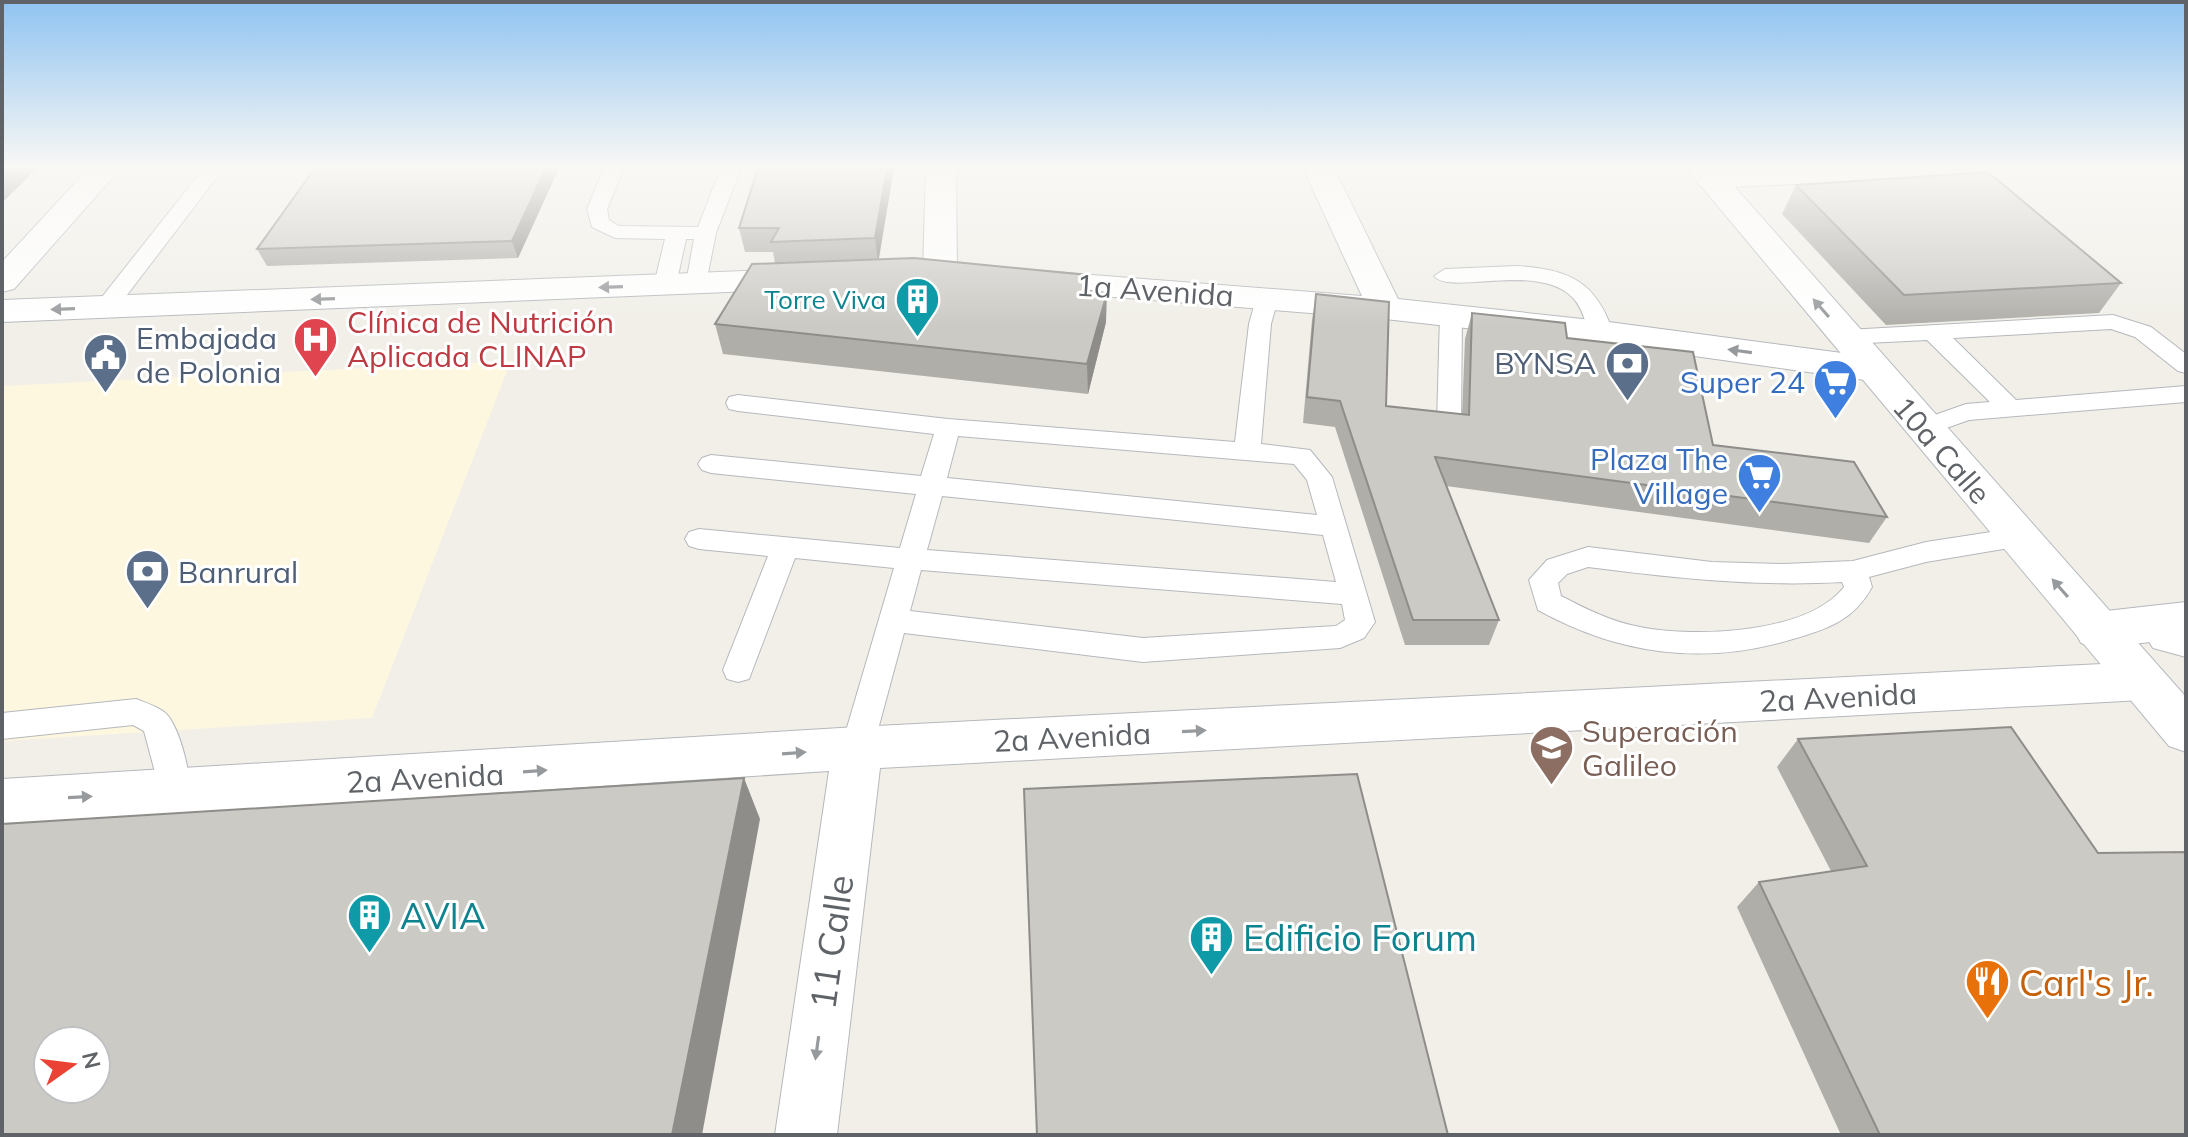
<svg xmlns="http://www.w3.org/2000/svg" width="2188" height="1137" viewBox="0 0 2188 1137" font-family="Mulish,sans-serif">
	<rect width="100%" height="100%" fill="#f1efe8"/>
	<path fill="#fef7e0" d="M511 361 372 718 2 741V386Z"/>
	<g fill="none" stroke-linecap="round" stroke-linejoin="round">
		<defs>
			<g id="service">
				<path d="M204 168H224L114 312H98L95 307 98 302Z"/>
				<path d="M604 168H624L607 209 609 220 619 226 698 227 721 168H741L716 233 705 288 697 290 686 283 694 239H686L676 285 665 292 654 285 665 239 615 238 592 227 587 209Z"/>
				<path d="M1517 266C1569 270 1595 280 1613 332L1609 337H1593C1584 324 1584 309 1573 298 1539 261 1450 296 1434 276L1445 269Z"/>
				<path d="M1267 292 1278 299 1271 324 1261 444 1310 450 1332 477 1375 622 1364 638 1340 648 1143 662 904 633 873 748 868 757 857 761 846 757 841 748 894 568 795 558 749 679 738 682 727 679 723 670 768 556 699 549 689 546 685 539 689 532 699 529 900 548 916 494 711 473 702 470 698 464 702 458 711 455 921 476 934 434 738 411 729 409 726 403 729 397 738 395 948 419 1235 442 1249 324 1256 299ZM958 436 1294 464 1307 480 1317 515 947 478ZM942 496 1323 535 1336 582 927 550ZM921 570 1342 604 1345 620 1336 626 1143 638 910 611Z"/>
				<path d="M1451 308 1459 310 1462 315 1461 423 1458 429 1449 431 1440 429 1437 423 1440 315 1443 310Z"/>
				<path d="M2113 315 2151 327 2186 354V373L2178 371 2135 337 2111 329 1953 338 2016 400 2186 386V402L1969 420 1924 436 1915 434 1911 428 1915 422 1966 404 1990 402 1927 340 1847 344 1839 342 1835 337 1839 332 1847 330Z"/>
				<path d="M2017 528 2027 531 2031 538 2027 545 1926 562 1869 577 1872 587C1854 620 1828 629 1793 639 1703 666 1620 655 1538 610L1529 580 1547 560 1588 547 1712 562 1784 564 1853 561 1926 542ZM1588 567C1674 578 1756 587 1842 582L1844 587C1807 634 1695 638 1640 627 1612 622 1586 609 1561 596L1558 583 1567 574Z"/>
				<path d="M2163 628 2186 633V657L2153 648 2148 640 2153 632Z"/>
				<path d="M136 699C146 703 163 708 169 717 181 734 195 784 187 802L175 806 163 802 144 731 133 725 2 739V713Z"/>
			</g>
			<g id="minor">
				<path d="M926 168H956L957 273 952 280 940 283 928 280 923 273Z"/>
				<path d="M1303 168H1334L1398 299 1601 321 1872 357 1885 361 1891 369 1885 377 1872 381 1601 343 1385 319 1028 290 1016 287 1011 280 1016 273 1028 270 1362 296Z"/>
				<path d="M1740 168H1953L1949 175 1938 177 1711 188 1700 186 1695 179 1700 172Z"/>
				<path d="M799 269 811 272 816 279 811 286 799 289 2 322V300Z"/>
				<path d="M2142 662 2159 667 2166 681 2159 695 2142 700 880 768 837 1135H775L829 771 2 825V779L857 727Z"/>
			</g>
			<path id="tertiary" d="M2186 602V638L2097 648 2081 643 2074 630 2081 617 2097 612Z"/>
			<g id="secondary">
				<path d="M89 168H121L14 289 2 292V262Z"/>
				<path d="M1686 168H1718L2186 697V752L2169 746Z"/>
			</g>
		</defs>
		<use href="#service" stroke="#b5b8bc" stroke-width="2"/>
		<use href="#minor" stroke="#b5b8bc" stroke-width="2"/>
		<use href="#tertiary" stroke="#b5b8bc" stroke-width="2"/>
		<use href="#secondary" stroke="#b6babf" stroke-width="2"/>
		<use href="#service" fill="#fff" fill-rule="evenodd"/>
		<use href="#minor" fill="#fff" fill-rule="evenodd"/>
		<use href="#tertiary" fill="#fff" fill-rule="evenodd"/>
		<use href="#secondary" fill="#fff" fill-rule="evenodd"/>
	</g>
	<g fill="#afaea9">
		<path d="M559 168 518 258 267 266 257 249Z"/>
		<path d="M758 168H894L879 259 1088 291 1106 322 1088 394 723 354 715 324 775 263 773 252H745L739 228Z"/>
		<path d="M1796 185 2121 283 2099 313 1886 325 1782 214Z"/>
		<path d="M1316 294 1386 406 1462 415 1465 339 1472 313 1567 338 1713 445 1887 517 1869 543 1446 486 1499 620 1489 645H1405L1335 427 1303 423 1312 320Z"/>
		<path d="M1798 739 2098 853 2186 1135H1841L1737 907 1759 882 1831 871 1777 767Z"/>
	</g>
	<g fill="#8f8d8a">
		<path d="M2 168H37L2 203Z"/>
		<path d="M546 168H559L518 258 512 241Z"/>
		<path d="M887 168H894L878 262 875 238Z"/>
		<path d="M1088 275V304L1084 290Z"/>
		<path d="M1107 293 1106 322 1088 394 1087 364Z"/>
		<path d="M744 778 760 819 702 1135H672Z"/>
	</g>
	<g fill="#cccac5" stroke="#8f8d8a" stroke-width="2" fill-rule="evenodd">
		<path d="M315 168H546L512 241 257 249Z"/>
		<path d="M758 168H887L875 238 771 242 779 228H739Z"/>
		<path d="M1988 172 2121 283 1904 295 1796 185Z"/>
		<path d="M914 258 1088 275 1084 290 1107 293 1087 364 715 324 752 264Z"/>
		<path d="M1316 294 1389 302 1386 406 1469 415 1472 313 1565 323 1567 338 1693 352 1713 445 1854 462 1887 517 1435 457 1499 620H1413L1340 401 1307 397Z"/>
		<path d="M2011 727 2098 853 2186 852V1135H1880L1759 882 1867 866 1798 739Z"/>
		<path d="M1357 774 1448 1135H1037L1024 789Z"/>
		<path d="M744 778 672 1135H2V824ZM48 1041H96V1089H48Z"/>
	</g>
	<defs><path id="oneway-solid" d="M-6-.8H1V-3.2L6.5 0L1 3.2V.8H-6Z" transform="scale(2)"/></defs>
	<g fill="#979a9d">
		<use href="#oneway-solid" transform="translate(611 287) rotate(178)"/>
		<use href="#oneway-solid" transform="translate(323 299) rotate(178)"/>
		<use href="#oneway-solid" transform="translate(1821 308) rotate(-131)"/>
		<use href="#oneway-solid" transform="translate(63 309) rotate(178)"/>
		<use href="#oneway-solid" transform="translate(1740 351) rotate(-172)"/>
		<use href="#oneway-solid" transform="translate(2060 588) rotate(-131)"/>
		<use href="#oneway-solid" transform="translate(1194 731) rotate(-3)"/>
		<use href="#oneway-solid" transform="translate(794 753) rotate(-4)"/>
		<use href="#oneway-solid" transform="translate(535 771) rotate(-4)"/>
		<use href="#oneway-solid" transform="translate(80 797) rotate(-3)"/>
		<use href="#oneway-solid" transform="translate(817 1048) rotate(98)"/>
	</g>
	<linearGradient id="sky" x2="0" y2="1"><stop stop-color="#8fc3f1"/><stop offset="0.51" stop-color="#f9f8f5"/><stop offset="1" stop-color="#f9f8f5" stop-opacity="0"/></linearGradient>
	<rect width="2188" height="327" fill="url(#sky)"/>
	<defs>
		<symbol id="building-pin" viewBox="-11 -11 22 30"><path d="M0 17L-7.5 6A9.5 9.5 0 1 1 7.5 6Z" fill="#0f9aa8" stroke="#fff"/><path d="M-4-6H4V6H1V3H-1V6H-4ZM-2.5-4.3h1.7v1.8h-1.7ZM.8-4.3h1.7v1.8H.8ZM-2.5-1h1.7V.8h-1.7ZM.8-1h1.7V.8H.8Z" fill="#fff"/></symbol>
		<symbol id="hospital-pin" viewBox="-11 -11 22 30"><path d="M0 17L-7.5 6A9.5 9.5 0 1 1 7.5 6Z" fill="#e0444e" stroke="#fff"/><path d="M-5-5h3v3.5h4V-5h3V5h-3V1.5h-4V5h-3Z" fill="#fff"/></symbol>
		<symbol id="civic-pin" viewBox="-11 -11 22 30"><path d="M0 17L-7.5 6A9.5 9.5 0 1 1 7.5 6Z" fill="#5c6f8a" stroke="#fff"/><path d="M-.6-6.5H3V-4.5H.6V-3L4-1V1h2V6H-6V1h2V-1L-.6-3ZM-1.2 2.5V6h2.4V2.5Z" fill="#fff"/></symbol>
		<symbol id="bank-pin" viewBox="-11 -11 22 30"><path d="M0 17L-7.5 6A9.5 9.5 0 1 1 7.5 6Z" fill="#5c6f8a" stroke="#fff"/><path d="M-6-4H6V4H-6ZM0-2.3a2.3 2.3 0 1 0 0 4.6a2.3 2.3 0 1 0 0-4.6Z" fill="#fff"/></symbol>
		<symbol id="supermarket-pin" viewBox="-11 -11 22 30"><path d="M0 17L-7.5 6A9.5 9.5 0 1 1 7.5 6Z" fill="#3f7fe0" stroke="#fff"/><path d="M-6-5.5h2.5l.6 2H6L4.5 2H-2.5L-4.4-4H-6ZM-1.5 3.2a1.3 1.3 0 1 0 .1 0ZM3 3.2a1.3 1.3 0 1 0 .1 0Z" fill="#fff"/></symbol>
		<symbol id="university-pin" viewBox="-11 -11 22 30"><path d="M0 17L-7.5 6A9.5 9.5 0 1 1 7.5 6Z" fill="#8d6e63" stroke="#fff"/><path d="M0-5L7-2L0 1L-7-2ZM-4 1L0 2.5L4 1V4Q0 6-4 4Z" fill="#fff"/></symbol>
		<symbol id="restaurant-pin" viewBox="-11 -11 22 30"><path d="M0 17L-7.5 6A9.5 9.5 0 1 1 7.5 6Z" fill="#e8710a" stroke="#fff"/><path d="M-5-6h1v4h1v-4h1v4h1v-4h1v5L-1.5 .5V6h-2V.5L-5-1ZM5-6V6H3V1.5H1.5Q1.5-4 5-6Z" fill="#fff"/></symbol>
	</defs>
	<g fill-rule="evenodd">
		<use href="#building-pin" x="892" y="274" width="51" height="69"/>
		<use href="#hospital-pin" x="290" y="314" width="51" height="69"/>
		<use href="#civic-pin" x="80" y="330" width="51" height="69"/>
		<use href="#bank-pin" x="1602" y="338" width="51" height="69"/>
		<use href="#supermarket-pin" x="1810" y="356" width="51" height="69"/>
		<use href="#supermarket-pin" x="1734" y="450" width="51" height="69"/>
		<use href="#bank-pin" x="122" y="546" width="51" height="69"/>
		<use href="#university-pin" x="1526" y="722" width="51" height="69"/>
		<use href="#building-pin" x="344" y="890" width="51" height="69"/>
		<use href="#building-pin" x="1186" y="912" width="51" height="69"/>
		<use href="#restaurant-pin" x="1962" y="956" width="51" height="69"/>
	</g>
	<g text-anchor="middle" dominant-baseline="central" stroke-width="6" stroke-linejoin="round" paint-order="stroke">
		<g font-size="26" fill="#0d838f" stroke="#fff" text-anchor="end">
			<text x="886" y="299">Torre Viva</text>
		</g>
		<g font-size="30" fill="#5f6368" stroke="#fff">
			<text transform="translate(1155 290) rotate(4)">1a Avenida</text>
			<text transform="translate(1942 450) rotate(49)">10a Calle</text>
			<text transform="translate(1838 697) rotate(-3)">2a Avenida</text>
			<text transform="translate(1072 737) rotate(-3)">2a Avenida</text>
			<text transform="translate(425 778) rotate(-3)">2a Avenida</text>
		</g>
		<g font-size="30" fill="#be3a42" stroke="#fff" text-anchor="start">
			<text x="347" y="322">Clínica de Nutrición<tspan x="347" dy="34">Aplicada CLINAP</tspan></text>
		</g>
		<g font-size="30" fill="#4e5e75" stroke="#fff" text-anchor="start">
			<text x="136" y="338">Embajada<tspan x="136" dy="34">de Polonia</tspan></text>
			<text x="1596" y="363" text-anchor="end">BYNSA</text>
			<text x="178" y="572">Banrural</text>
		</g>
		<g font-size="30" fill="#366cbe" stroke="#fff" text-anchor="end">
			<text x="1805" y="382">Super 24</text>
			<text x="1728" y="459">Plaza The<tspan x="1728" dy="34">Village</tspan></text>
		</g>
		<g font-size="30" fill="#785e54" stroke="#fff" text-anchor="start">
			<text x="1582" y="731">Superación<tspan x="1582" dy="34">Galileo</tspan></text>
		</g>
		<g font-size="36" fill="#0d838f" stroke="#fff" text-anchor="start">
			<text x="400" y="915">AVIA</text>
			<text x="1243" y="937">Edificio Forum</text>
		</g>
		<g font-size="36" fill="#5f6368" stroke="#fff">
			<text transform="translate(831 942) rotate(-82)">11 Calle</text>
		</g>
		<g font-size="36" fill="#c56008" stroke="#fff" text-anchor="start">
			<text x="2019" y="982">Carl's Jr.</text>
		</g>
	</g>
	<rect width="2188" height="1137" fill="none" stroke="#5f6368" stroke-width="8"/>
	<g transform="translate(72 1065) rotate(76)"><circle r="38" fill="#ffffff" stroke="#bfc1c3" stroke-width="2"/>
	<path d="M0-6L14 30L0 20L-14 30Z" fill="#ea4335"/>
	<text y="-12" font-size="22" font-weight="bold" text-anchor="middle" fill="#5f6368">N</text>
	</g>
</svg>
